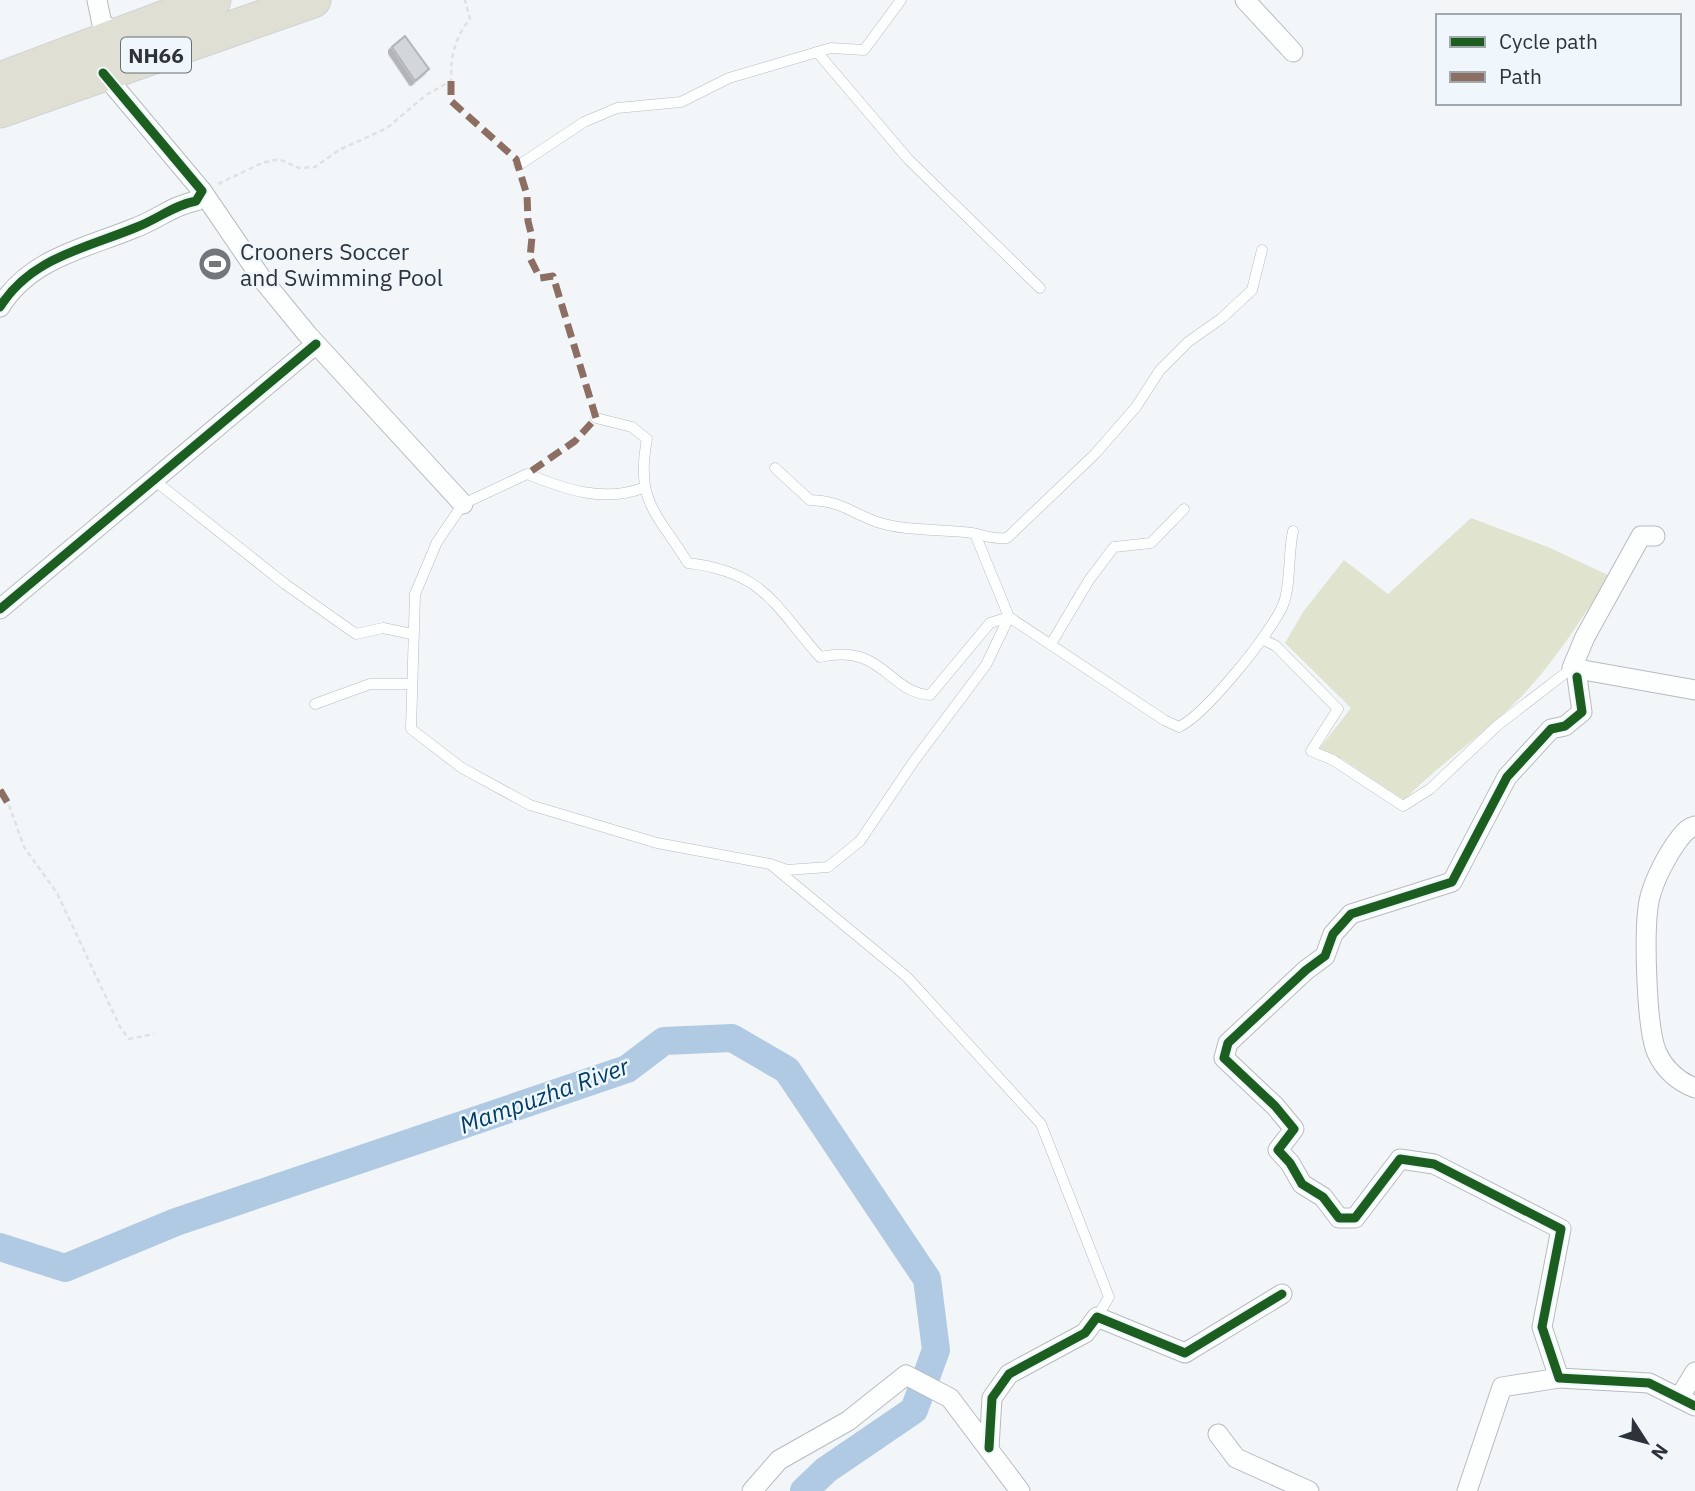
<svg xmlns="http://www.w3.org/2000/svg" width="1695" height="1491" viewBox="0 0 1695 1491" font-family="'IBM Plex Sans',sans-serif">
	<defs>
		<filter id="shadow"><feDropShadow dx="-4.5" dy="4.5" stdDeviation="0" flood-color="#0004"/></filter>
	</defs>
	<rect width="100%" height="100%" fill="#f3f6f9"/>
	<path fill="#e0e4cf" d="M1471 518 1548 547 1610 576C1581 619 1554 664 1517 701 1481 736 1440 764 1404 800L1344 760 1319 749 1351 708 1285 643 1303 612 1344 560 1388 594Z"/>
	<g fill="none" stroke-linecap="round" stroke-linejoin="round">
		<path stroke="#afcae2" stroke-width="28" d="M0 1247 65 1268 176 1222 627 1069 664 1041 732 1038 787 1070 927 1279 936 1350 914 1410 826 1470 804 1491"/>
	</g>
	<path fill="#d3d7db" stroke="#b1b5b9" stroke-width="2" filter="url(#shadow)" d="M405 36 429 69 415 81 392 47Z"/>
	<g fill="none" stroke-linecap="round" stroke-linejoin="round">
		<defs>
			<g id="lane">
				<path d="M817 52 908 159 1040 288"/>
				<path d="M519 165 584 122 617 108 681 102 729 78 831 48 864 50 901 0"/>
				<path d="M596 418 632 427 647 439C635 502 657 513 688 563 764 572 774 605 820 657 884 643 887 692 930 695L990 623 1009 617"/>
				<path d="M775 468 810 500C840 501 850 512 877 522 905 531 935 529 964 532 980 533 991 540 1007 538L1095 454 1136 407 1160 370 1188 342 1222 318 1252 290 1262 250"/>
				<path d="M154 480 285 584 356 634 383 628 412 634"/>
				<path d="M643 488C603 503 565 489 527 474L463 504 437 542 415 594 411 729 462 768 530 805 657 843 770 864"/>
				<path d="M975 534 1009 617 1164 720 1179 727C1206 714 1271 633 1283 605 1291 586 1288 553 1293 531"/>
				<path d="M1009 617 986 665 914 761 860 841 828 867 787 870 770 864 907 977 1041 1124 1109 1297 1097 1317"/>
				<path d="M1262 639 1276 646 1338 709 1311 751 1333 760 1403 806 1430 789 1498 725 1572 668"/>
				<path d="M1051 644 1089 580 1114 547 1151 543 1184 509"/>
				<path d="M315 704 370 684H412"/>
			</g>
			<g id="street">
				<path d="M97 0 102 24 123 34"/>
				<path d="M1245 0 1293 52"/>
				<path d="M202 191 262 279 307 334 463 504"/>
				<path d="M0 307C31 257 87 248 137 227 158 219 174 205 196 201L202 191 103 73"/>
				<path d="M1655 536H1641L1585 637 1572 668 1695 690"/>
				<path d="M0 609 316 344"/>
				<path d="M1577 677 1582 712 1565 726 1551 729 1507 777 1452 882 1351 914 1333 934 1325 956 1306 970 1228 1043 1224 1058 1275 1106 1294 1129 1278 1150 1290 1163 1302 1184 1323 1197 1339 1218H1355L1400 1159 1434 1164 1561 1229 1542 1327 1559 1378 1649 1383 1695 1406"/>
				<path d="M1695 826C1687 828 1684 833 1679 839 1667 855 1655 878 1650 897 1643 924 1646 1028 1657 1053 1665 1070 1677 1081 1695 1088"/>
				<path d="M1679 1398 1695 1372"/>
				<path d="M1218 1434 1236 1458 1309 1491"/>
				<path d="M989 1448 992 1398 1009 1374 1085 1333 1097 1317 1185 1353 1282 1294"/>
				<path d="M752 1491 779 1460 848 1421 906 1375 950 1398 1020 1491"/>
				<path d="M1467 1491 1502 1387 1559 1378"/>
			</g>
			<g id="highway">
				<path d="M0 80 213 0"/>
				<path d="M0 110 313 0"/>
			</g>
		</defs>
		<use href="#lane" stroke="#b7bbbf" stroke-width="11"/>
		<use href="#street" stroke="#b7bbbf" stroke-width="21"/>
		<use href="#highway" stroke="#d1d3d5" stroke-width="37"/>
		<g stroke="#e0e2e2" stroke-width="2.5" stroke-dasharray="5 3.5" stroke-linecap="butt">
			<path d="M218 184 262 163 279 159 299 168 315 167 339 150 387 128 426 95 451 81C451 56 454 39 470 19L465 0"/>
			<path d="M9 805 24 847 57 893 120 1027 129 1039 154 1034"/>
		</g>
		<use href="#lane" stroke="#fdfefe" stroke-width="10"/>
		<use href="#street" stroke="#fdfefe" stroke-width="19"/>
		<use href="#highway" stroke="#dfe0d3" stroke-width="35"/>
		<g stroke="#8d6e63" stroke-width="7" stroke-dasharray="14 7" stroke-linecap="butt">
			<path d="M451 81V101L516 159 527 195 528 221 532 237 530 258 540 278 553 276 596 418 575 441 527 474"/>
			<path d="M0 790 9 805"/>
		</g>
		<defs>
			<g id="cycleway">
				<path d="M0 307C31 257 87 248 137 227 158 219 174 205 196 201L202 191 103 73"/>
				<path d="M0 609 316 344"/>
				<path d="M1577 677 1582 712 1565 726 1551 729 1507 777 1452 882 1351 914 1333 934 1325 956 1306 970 1228 1043 1224 1058 1275 1106 1294 1129 1278 1150 1290 1163 1302 1184 1323 1197 1339 1218H1355L1400 1159 1434 1164 1561 1229 1542 1327 1559 1378 1649 1383 1695 1406"/>
				<path d="M989 1448 992 1398 1009 1374 1085 1333 1097 1317 1185 1353 1282 1294"/>
			</g>
		</defs>
		<use href="#cycleway" stroke="#f0f7fc" stroke-width="13"/>
		<use href="#cycleway" stroke="#1b5e20" stroke-width="9"/>
	</g>
	<defs>
		<symbol id="stadium-disc" viewBox="-11 -11 22 22"><circle r="9.5" fill="#72777c" stroke="#f0f7fc"/><path d="M0-5a6.5 5 0 1 0 0 10a6.5 5 0 1 0 0-10ZM-3.5-1.8h7v3.6h-7Z" fill="#fff"/></symbol>
	</defs>
	<g fill-rule="evenodd">
		<use href="#stadium-disc" x="196" y="245" width="38" height="38"/>
	</g>
	<g text-anchor="middle" dominant-baseline="central" stroke-width="5" stroke-linejoin="round" paint-order="stroke">
		<rect fill="#f0f7fc" stroke="#686e73" stroke-width="2" x="121" y="37.5" width="70" height="35" rx="5"/>
		<g font-size="21" font-weight="bold" fill="#2d3338">
			<text x="156" y="55">NH66</text>
		</g>
		<g font-size="23" fill="#2d3338" stroke="#f0f7fc" text-anchor="start">
			<text x="240" y="251">Crooners Soccer<tspan x="240" dy="26">and Swimming Pool</tspan></text>
		</g>
		<g font-size="24" font-style="italic" fill="#003e68" stroke="#f0f7fc">
			<text transform="translate(544 1095) rotate(-20)">Mampuzha River</text>
		</g>
	</g>
	<rect x="1436" y="14" width="245" height="91" fill="#f0f7fc" stroke="#a2a9ae" stroke-width="2"/>
	<rect x="1450" y="37" width="35" height="10" fill="#1b5e20" stroke="#a2a9ae" stroke-width="2"/>
	<text x="1499" y="49" font-size="21" fill="#2d3338">Cycle path</text>
	<rect x="1450" y="72" width="35" height="10" fill="#8d6e63" stroke="#a2a9ae" stroke-width="2"/>
	<text x="1499" y="84" font-size="21" fill="#2d3338">Path</text>
	<g transform="translate(1646 1442) rotate(126)" stroke="#f0f7fc" stroke-width="5" paint-order="stroke">
	<path d="M0-5L12 26L0 18L-12 26Z" fill="#2d3338"/>
	<text y="-10" font-size="19" font-weight="bold" text-anchor="middle" fill="#2d3338">N</text>
	</g>
</svg>
